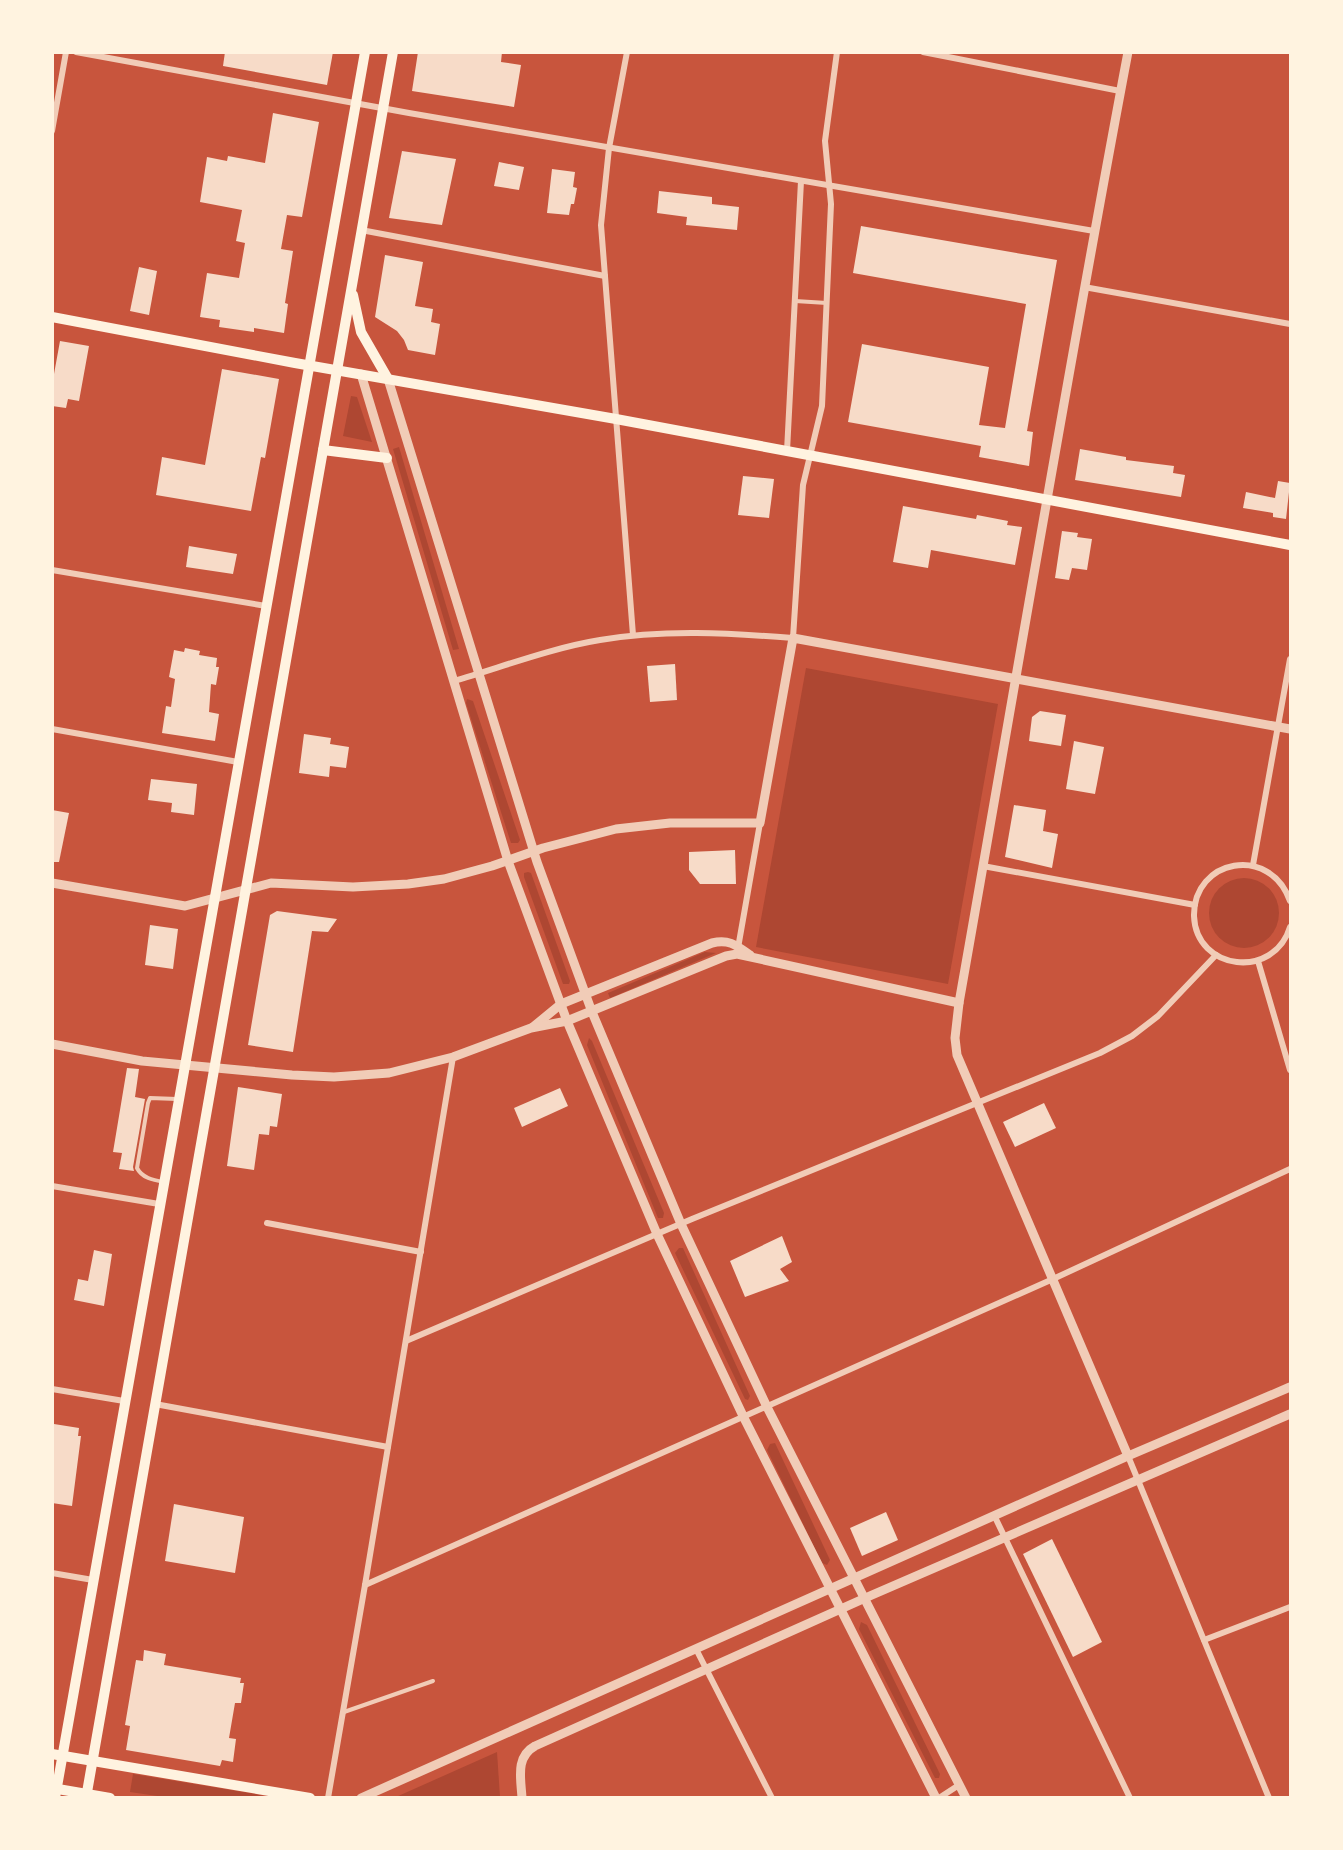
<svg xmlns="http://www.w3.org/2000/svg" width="1343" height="1850" viewBox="0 0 1343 1850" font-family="'Work Sans',sans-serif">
	<rect width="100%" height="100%" fill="#c8553d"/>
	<g fill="#ae4732">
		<path d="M351 396 357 397 372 442 343 436Z"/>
		<path d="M399 447 459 649 453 650 393 449Z"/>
		<path d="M806 668 998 704 948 984 756 947Z"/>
		<path d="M467 699 473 701 520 840 518 843H511L466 703Z"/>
		<path d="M528 872 531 873 570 981 569 984H563L524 877V873Z"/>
		<circle cx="1244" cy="913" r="35"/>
		<path d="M705 952 716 953 610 998 608 993Z"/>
		<path d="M589 1038 592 1041 664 1213 663 1218H658L587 1045Z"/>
		<path d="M679 1248H683L750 1396 748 1400 745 1399 675 1253Z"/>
		<path d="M775 1443 830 1560 827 1565 822 1563 767 1450 770 1444Z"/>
		<path d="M861 1622 867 1625 940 1774 939 1778H935L859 1629Z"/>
		<path d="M497 1752 500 1797H396Z"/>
		<path d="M133 1774 255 1794 268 1797H164L130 1792Z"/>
	</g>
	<g fill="#f7dbc8">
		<path d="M225 52H333L327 85 223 66Z"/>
		<path d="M418 52H502L501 62 521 65 514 107 412 91Z"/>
		<path d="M273 113 319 122 302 217 287 215 281 249 293 251 285 303 288 304 284 333 254 328V332L219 327 220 320 200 317 207 273 239 278 245 243 236 241 242 210 200 202 207 157 227 161 228 156 265 163Z"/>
		<path d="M402 151 456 159 442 225 389 218Z"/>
		<path d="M499 162 524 167 519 190 494 186Z"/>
		<path d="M552 169 575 172 573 187 577 188 574 204H571L569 215 547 213Z"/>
		<path d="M659 191 712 197V204L739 207 737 230 686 225 687 217 657 213Z"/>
		<path d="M861 226 1057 260 1027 431 1033 432 1029 466 979 457 981 446 848 422 862 344 989 367 979 425 1005 428 1026 304 853 273Z"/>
		<path d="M385 255 423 262 415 306 433 309 431 322 440 324 435 355 408 350 404 340 397 331 375 317Z"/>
		<path d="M139 267 157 271 149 315 130 311Z"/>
		<path d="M60 341 89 346 79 401 68 399 66 408 52 406V385Z"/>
		<path d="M222 369 279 379 265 458 261 457 251 511 156 495 162 457 205 465Z"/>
		<path d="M1080 449 1126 457V460L1174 466 1173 473 1185 475 1181 497 1075 480Z"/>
		<path d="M743 476 774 479 769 518 738 515Z"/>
		<path d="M1278 481 1290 483 1286 519 1273 517V513L1243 508 1246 492 1275 498Z"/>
		<path d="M903 506 976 519 977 515 1008 521 1007 525 1022 527 1015 565 931 550 928 568 893 562Z"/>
		<path d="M1062 531 1078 533 1077 537 1092 539 1087 570 1072 568 1069 580 1055 578Z"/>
		<path d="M189 546 237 554 233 574 186 567Z"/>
		<path d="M185 648 200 651 199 655 217 658 216 667H219L216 685 211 684 209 712 219 714 215 741 162 733 166 706 171 707 175 679 169 677 174 650 184 652Z"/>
		<path d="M675 664 677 700 650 702 647 666Z"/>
		<path d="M1040 711 1066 715 1061 746 1029 741 1032 717Z"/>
		<path d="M304 734 331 738 330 744 349 747 346 768 330 766 329 777 299 773Z"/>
		<path d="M1074 741 1104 747 1095 794 1066 789Z"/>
		<path d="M151 779 197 784 194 815 171 812 172 803 148 800Z"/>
		<path d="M1014 805 1046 810 1043 831 1058 834 1052 868 1005 857Z"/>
		<path d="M52 810 69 813 59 862H52Z"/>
		<path d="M735 850 736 884H700L689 870V852Z"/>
		<path d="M277 911 337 919 328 932 312 931 293 1052 248 1045 270 915Z"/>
		<path d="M150 925 178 929 173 969 145 965Z"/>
		<path d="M127 1068 139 1069 135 1097 145 1099 133 1167 134 1171 119 1169 122 1153 113 1152Z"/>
		<path d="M238 1087 282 1094 277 1127 270 1126 269 1135 259 1134 254 1170 227 1166Z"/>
		<path d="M560 1088 568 1106 522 1127 514 1108Z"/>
		<path d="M1044 1103 1056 1128 1015 1147 1003 1122Z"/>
		<path d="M782 1236 792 1262 780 1269 789 1281 745 1297 730 1261Z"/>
		<path d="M94 1250 112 1254 104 1306 74 1300 78 1279 88 1281Z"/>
		<path d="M54 1424 79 1428 78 1436H81L72 1506 52 1503Z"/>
		<path d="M174 1504 244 1517 235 1573 165 1561Z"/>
		<path d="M886 1512 898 1540 862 1556 850 1528Z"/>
		<path d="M1052 1539 1102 1642 1073 1657 1023 1554Z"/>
		<path d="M144 1650 166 1654 164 1665 241 1678 240 1683H244L241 1703H235L229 1738 236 1739 233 1762 222 1760 220 1766 126 1750 130 1726 125 1725 136 1660 143 1661Z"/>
	</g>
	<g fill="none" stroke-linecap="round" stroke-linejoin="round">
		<g stroke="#f1ccb7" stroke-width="4">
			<path d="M795 301 827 303"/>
			<path d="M164 1182C153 1180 142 1178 137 1168L148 1103 150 1098 177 1099"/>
			<path d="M344 1712 433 1681"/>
		</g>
		<g stroke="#f1ccb7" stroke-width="6">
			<path d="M76 52 409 113 1094 231"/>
			<path d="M627 52 609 148 601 225 633 635"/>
			<path d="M923 52 1120 91"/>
			<path d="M52 131 66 52"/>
			<path d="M361 230 605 276"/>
			<path d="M1084 287 1290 324"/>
			<path d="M787 451 801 181"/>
			<path d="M52 570 266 606"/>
			<path d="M454 681C502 667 551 648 600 640 664 629 729 633 793 638L803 485 822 406 831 204 825 141 837 52"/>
			<path d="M52 729 238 762"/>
			<path d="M1253 865 1290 659"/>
			<path d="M983 866 1195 905"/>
			<path d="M1290 901C1270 844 1193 859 1194 916 1196 971 1274 980 1290 927"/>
			<path d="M738 948 760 823"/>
			<path d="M1258 961 1290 1070"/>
			<path d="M52 1186 159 1204"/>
			<path d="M267 1223 421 1252"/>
			<path d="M406 1341 692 1219 1100 1053 1132 1036 1158 1016 1216 955"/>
			<path d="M52 1389 124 1401"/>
			<path d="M155 1404 388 1447"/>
			<path d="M1128 1456 1269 1798"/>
			<path d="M994 1515 1130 1798"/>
			<path d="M52 1573 93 1580"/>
			<path d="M365 1585 1053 1279 1290 1169"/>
			<path d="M1204 1640 1290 1607"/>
			<path d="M696 1649 772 1798"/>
			<path d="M328 1798 365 1585 453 1057"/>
			<path d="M939 1798 959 1785"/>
		</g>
		<g stroke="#f1ccb7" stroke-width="9">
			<path d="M1128 52C1068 369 1015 686 959 1003L955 1038 957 1055 1128 1456"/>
			<path d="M361 374 508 861 567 1021 657 1234 744 1418 936 1798"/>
			<path d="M388 379 537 862 592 1012 681 1224 767 1407 966 1798"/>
			<path d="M52 883 185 906 271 883 353 887 408 884 444 879 492 866 543 848 616 829 670 823H760L793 638 1290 729"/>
			<path d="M533 1027 561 1004 712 943C729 939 736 945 750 955"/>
			<path d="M52 1044 142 1061 292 1075 334 1077 389 1073 453 1057 531 1028 567 1021 726 956 737 954 959 1003"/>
			<path d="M361 1798 1128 1456 1290 1387"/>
			<path d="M522 1798C521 1779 515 1757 535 1746L872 1595 1290 1414"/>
		</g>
		<g stroke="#fff3e0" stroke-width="10">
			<path d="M353 295 361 332 388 379"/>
			<path d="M52 317 295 363 616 419 1290 545"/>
			<path d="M323 450 387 458"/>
			<path d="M52 1754 310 1798"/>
			<path d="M52 1788 110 1798"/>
			<path d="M55 1798 365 52"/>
			<path d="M86 1798 393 52"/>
		</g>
	</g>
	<rect width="1343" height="1850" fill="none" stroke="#fff3e0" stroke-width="108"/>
</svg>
